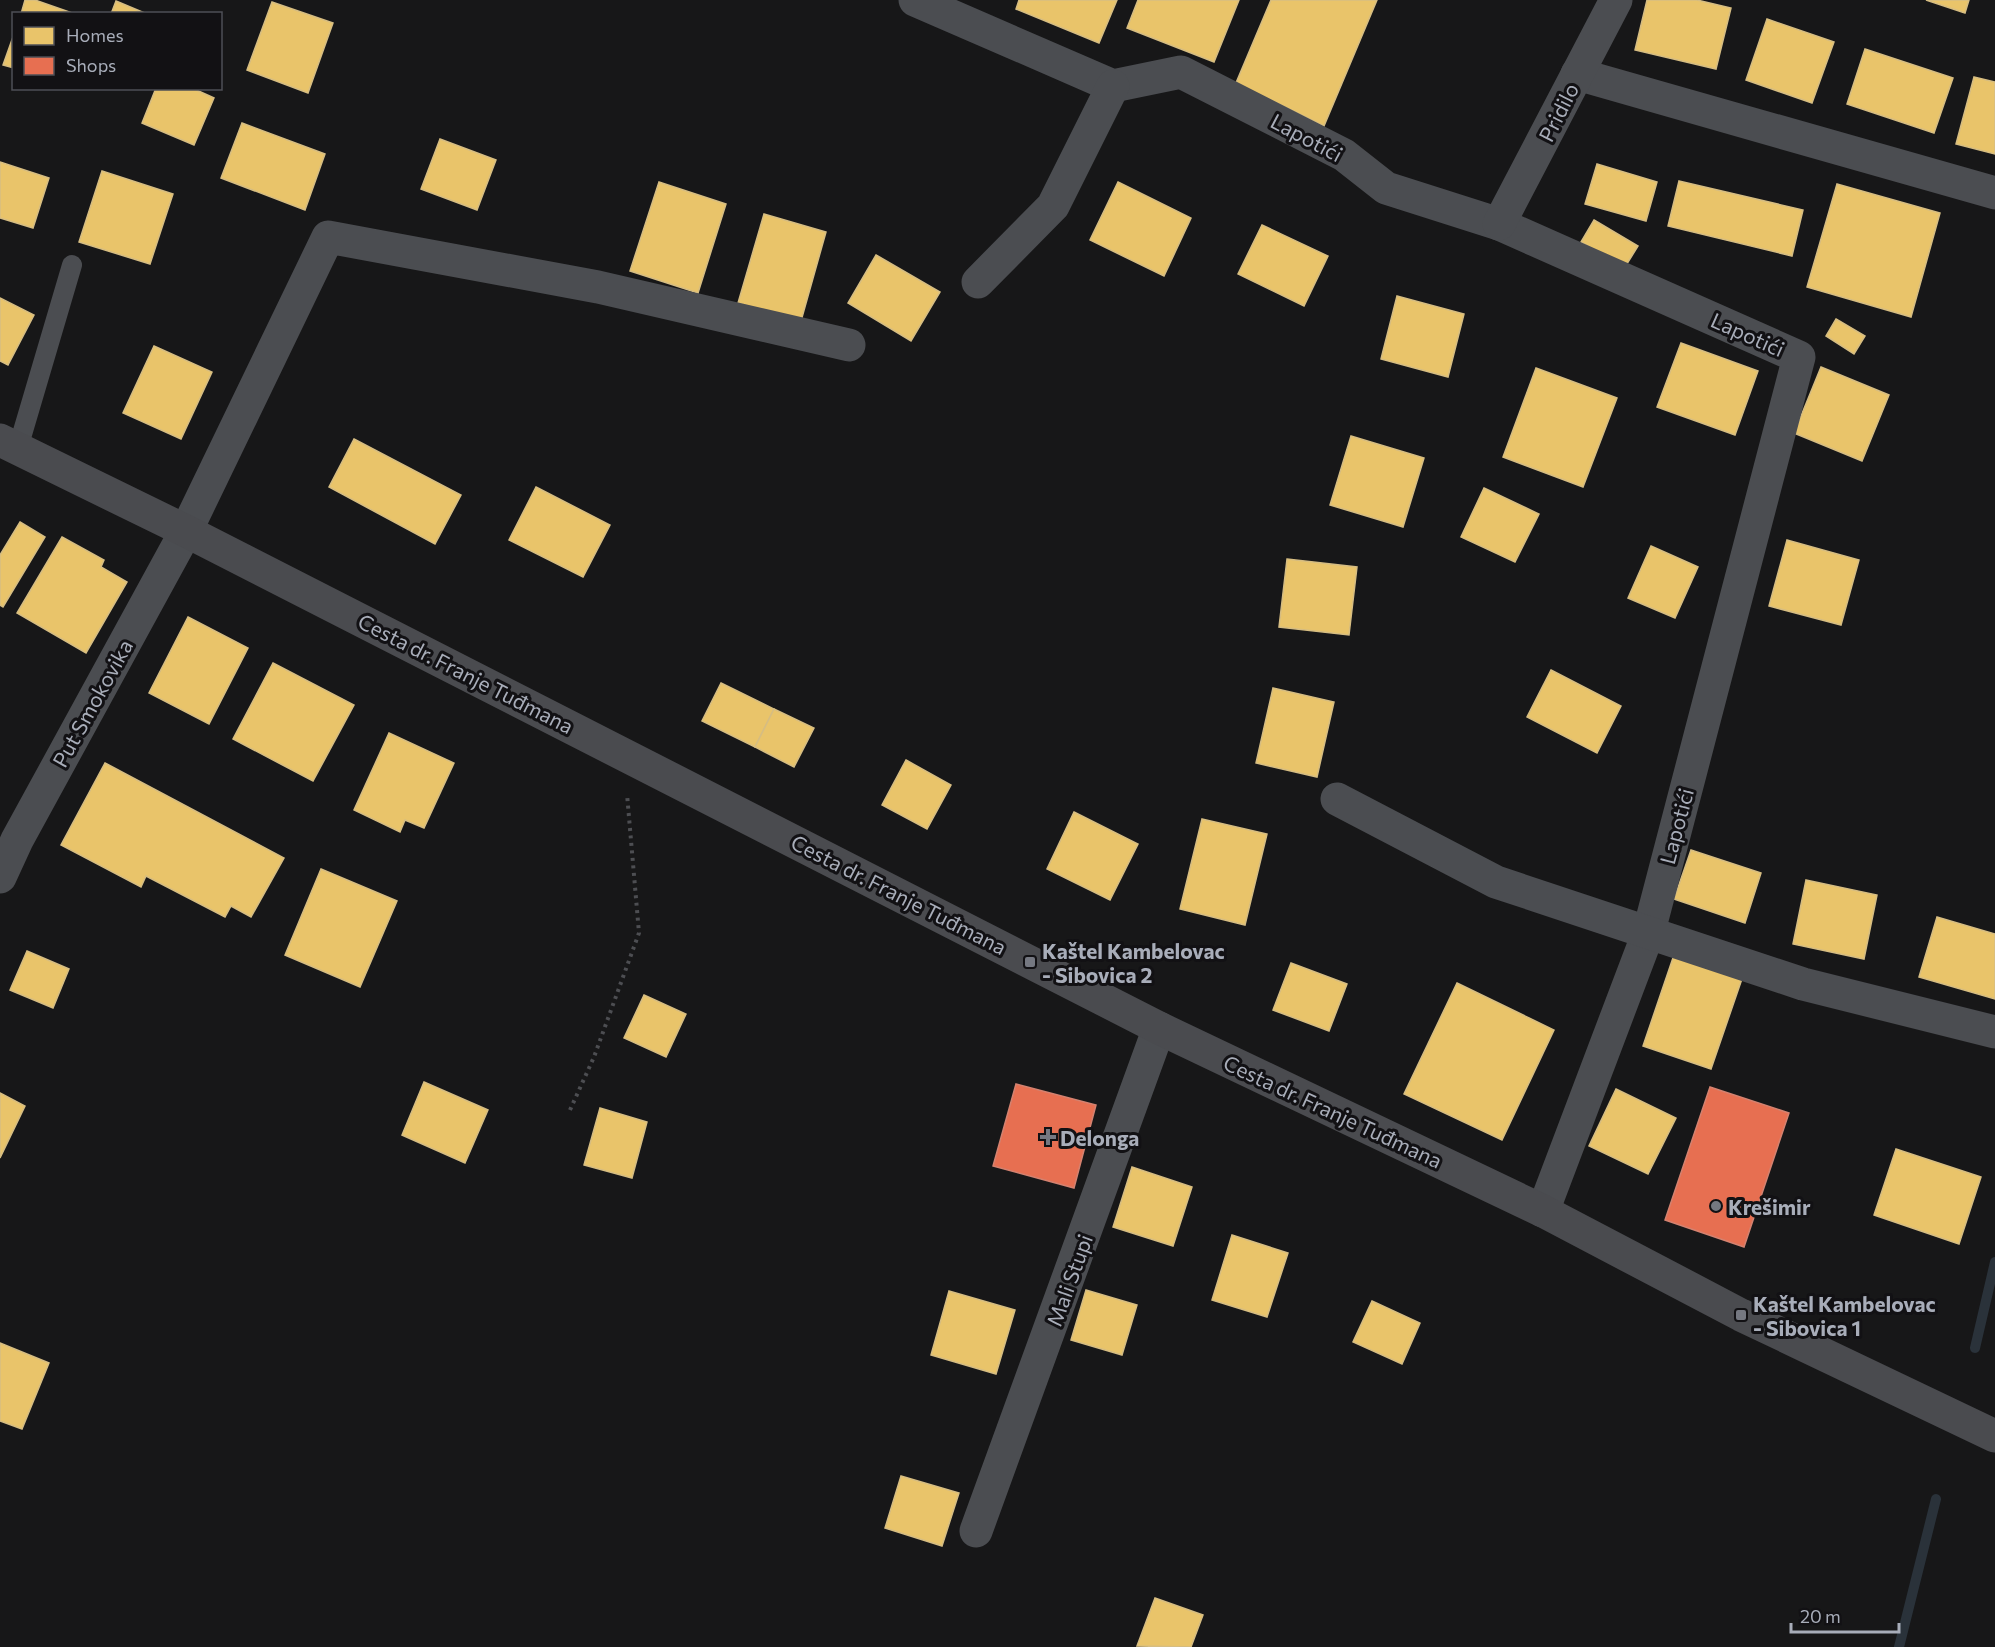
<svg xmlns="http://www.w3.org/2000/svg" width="1995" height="1647" viewBox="0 0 1995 1647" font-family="Commissioner,sans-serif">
	<rect width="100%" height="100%" fill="#171718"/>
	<g fill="#e9c46a" stroke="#d6bd82" stroke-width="1.5">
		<path d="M25 0H35L75 14H21Z"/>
		<path d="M1019 0H1117L1099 43 1016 9Z"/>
		<path d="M1138 0H1239L1214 62 1127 28Z"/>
		<path d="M1271 0H1377L1324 126 1236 83Z"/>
		<path d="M1647 0H1697L1731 8 1716 69 1635 50Z"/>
		<path d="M1926 0H1969L1965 13Z"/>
		<path d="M116 1 147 14H111Z"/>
		<path d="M272 2 333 23 308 93 247 70Z"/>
		<path d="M1767 19 1834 42 1812 103 1746 80Z"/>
		<path d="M14 34V68L3 65Z"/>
		<path d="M1865 49 1953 78 1934 133 1847 104Z"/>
		<path d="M1974 77 1995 82V154L1956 144Z"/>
		<path d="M156 88H192L214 98 194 145 142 123Z"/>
		<path d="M242 123 325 154 305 210 221 178Z"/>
		<path d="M440 139 496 160 477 210 421 189Z"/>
		<path d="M0 162 49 178 33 228 0 218Z"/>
		<path d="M1597 164 1657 182 1646 221 1585 204Z"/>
		<path d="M102 171 173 194 150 264 79 242Z"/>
		<path d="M1679 181 1803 210 1792 256 1668 226Z"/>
		<path d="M659 182 726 204 698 293 630 271Z"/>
		<path d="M1118 182 1191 218 1164 276 1090 240Z"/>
		<path d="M1837 184 1940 213 1911 317 1807 287Z"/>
		<path d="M764 214 826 232 801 321 738 303Z"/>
		<path d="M1594 220 1638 246 1625 267 1581 242Z"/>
		<path d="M1262 225 1328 256 1304 306 1238 274Z"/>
		<path d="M876 255 940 292 911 341 848 303Z"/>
		<path d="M1397 296 1464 314 1448 377 1381 359Z"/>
		<path d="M0 298 34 315 8 365 0 361Z"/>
		<path d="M1836 319 1865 336 1854 354 1826 336Z"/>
		<path d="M1681 343 1758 371 1735 435 1657 407Z"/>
		<path d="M154 346 212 372 181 439 123 413Z"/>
		<path d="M1821 367 1889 395 1862 461 1794 433Z"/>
		<path d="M1536 368 1617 398 1583 487 1503 457Z"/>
		<path d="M1351 436 1424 458 1403 527 1330 505Z"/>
		<path d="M354 439 461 495 435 544 329 487Z"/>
		<path d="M536 487 610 525 583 577 509 540Z"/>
		<path d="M1484 488 1539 514 1515 562 1461 537Z"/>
		<path d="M20 522 45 537 3 607 0 605V555Z"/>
		<path d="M62 537 104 560 101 567 127 582 86 653 17 613Z"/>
		<path d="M1787 540 1859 560 1841 625 1769 606Z"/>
		<path d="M1651 546 1698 567 1675 618 1628 598Z"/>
		<path d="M1287 559 1357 567 1349 635 1279 627Z"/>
		<path d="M188 617 248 648 209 724 149 693Z"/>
		<path d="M273 663 354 705 313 781 233 739Z"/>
		<path d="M1551 670 1621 706 1597 753 1527 717Z"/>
		<path d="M721 683 774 709 755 747 702 721Z"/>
		<path d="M1273 688 1334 702 1317 777 1256 763Z"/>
		<path d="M774 709 814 728 794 767 755 747Z"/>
		<path d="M389 733 454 763 424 828 405 820 400 832 354 810Z"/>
		<path d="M906 760 951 785 927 829 882 805Z"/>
		<path d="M105 763 284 858 251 917 231 906 225 917 146 876 141 887 61 845Z"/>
		<path d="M1074 812 1138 844 1110 900 1047 869Z"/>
		<path d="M1202 819 1267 834 1245 925 1180 909Z"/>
		<path d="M1691 850 1761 873 1745 923 1674 899Z"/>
		<path d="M321 869 397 901 360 987 285 955Z"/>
		<path d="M1806 880 1877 895 1864 959 1793 944Z"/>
		<path d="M1937 917 1995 934V999L1919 977Z"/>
		<path d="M1676 949 1744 973 1711 1069 1643 1046Z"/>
		<path d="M27 951 69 969 53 1008 10 990Z"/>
		<path d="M1291 963 1347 984 1329 1031 1273 1010Z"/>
		<path d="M1457 983 1554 1030 1502 1140 1404 1094Z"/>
		<path d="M644 995 686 1014 666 1057 624 1038Z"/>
		<path d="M424 1082 488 1110 465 1163 402 1135Z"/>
		<path d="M1616 1089 1676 1118 1648 1174 1589 1146Z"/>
		<path d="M0 1093 25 1106 0 1158Z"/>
		<path d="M600 1108 647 1122 632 1178 584 1165Z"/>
		<path d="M1896 1149 1981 1177 1959 1244 1874 1215Z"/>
		<path d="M1132 1167 1192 1187 1173 1246 1113 1227Z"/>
		<path d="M1232 1235 1288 1253 1267 1317 1212 1300Z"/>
		<path d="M1086 1290 1137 1305 1122 1355 1071 1340Z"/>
		<path d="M949 1291 1015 1310 996 1374 931 1355Z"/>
		<path d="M1372 1301 1420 1323 1402 1364 1353 1342Z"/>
		<path d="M0 1343 49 1363 22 1429 0 1421Z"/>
		<path d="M901 1476 959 1493 942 1546 885 1528Z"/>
		<path d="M1155 1598 1203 1615 1191 1647 1137 1646Z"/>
	</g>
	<g fill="#e76f51" stroke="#d48270" stroke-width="1.5">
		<path d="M1016 1084 1096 1105 1074 1188 993 1166Z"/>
		<path d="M1710 1087 1789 1113 1744 1247 1665 1220Z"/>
	</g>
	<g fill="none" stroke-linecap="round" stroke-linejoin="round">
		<g stroke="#2a323a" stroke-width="10">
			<path d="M1975 1348 1995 1262"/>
			<path d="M1899 1647 1936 1499"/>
		</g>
		<path stroke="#4d4e52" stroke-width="4" stroke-dasharray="3 4.5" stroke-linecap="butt" d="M570 1110 594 1057 639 933 627 794"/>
		<path stroke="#4b4d51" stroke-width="20" d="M18 448 72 265"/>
		<g stroke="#4b4d51" stroke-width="33">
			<path d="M915 0 1113 86 1181 72 1344 155 1386 188 1499 224 1799 357 1649 931 1543 1211"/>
			<path d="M1577 74 1995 193"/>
			<path d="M1499 224 1616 0"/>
			<path d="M978 282 1053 206 1113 86"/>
			<path d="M1337 799 1496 882 1803 984 1995 1032"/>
			<path d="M0 877 17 840 186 531 328 237 598 287 849 345"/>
			<path d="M976 1531 1159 1028"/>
		</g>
		<path stroke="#4a4b4f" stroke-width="33" d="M0 440 186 531 1159 1028 1543 1211 1741 1315 1995 1436"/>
	</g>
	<g fill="#757881" stroke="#121114" stroke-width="2">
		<rect x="1024" y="956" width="12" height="12" rx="3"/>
		<path d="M1045 1128h6v6h6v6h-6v6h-6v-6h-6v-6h6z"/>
		<circle cx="1716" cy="1206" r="6"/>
		<rect x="1735" y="1309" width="12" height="12" rx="3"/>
	</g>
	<g text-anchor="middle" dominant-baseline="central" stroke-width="6" stroke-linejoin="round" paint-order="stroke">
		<g font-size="21" fill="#a8adb9" stroke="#121114">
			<text transform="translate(1558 112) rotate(-63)">Pridilo</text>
			<text transform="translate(1307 137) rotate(28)">Lapotići</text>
			<text transform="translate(1748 334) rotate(24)">Lapotići</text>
			<text transform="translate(466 673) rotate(27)">Cesta dr. Franje Tuđmana</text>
			<text transform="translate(92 703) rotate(-61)">Put Smokovika</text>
			<text transform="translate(1676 826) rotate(-75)">Lapotići</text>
			<text transform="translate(899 894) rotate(27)">Cesta dr. Franje Tuđmana</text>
			<text transform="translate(1333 1111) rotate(25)">Cesta dr. Franje Tuđmana</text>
			<text transform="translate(1069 1280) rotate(-70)">Mali Stupi</text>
		</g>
		<g font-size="21" font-weight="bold" fill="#a8adb9" stroke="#121114" text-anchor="start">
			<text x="1042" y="950">Kaštel Kambelovac<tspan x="1042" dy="24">- Sibovica 2</tspan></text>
			<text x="1060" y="1137">Delonga</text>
			<text x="1728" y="1206">Krešimir</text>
			<text x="1753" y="1303">Kaštel Kambelovac<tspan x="1753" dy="24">- Sibovica 1</tspan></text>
		</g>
	</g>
	<rect x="12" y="12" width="210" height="78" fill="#121114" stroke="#4e4f56" stroke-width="1.5"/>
	<rect x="24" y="27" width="30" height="18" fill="#e9c46a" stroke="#4e4f56" stroke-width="1.5"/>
	<text x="66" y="42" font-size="18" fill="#a8adb9">Homes</text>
	<rect x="24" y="57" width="30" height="18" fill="#e76f51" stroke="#4e4f56" stroke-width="1.5"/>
	<text x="66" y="72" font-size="18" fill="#a8adb9">Shops</text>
	<path d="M1791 1623v9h108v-9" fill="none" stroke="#a8adb9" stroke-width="3"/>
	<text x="1800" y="1623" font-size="18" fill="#a8adb9" stroke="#121114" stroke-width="4.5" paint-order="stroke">20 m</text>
</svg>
